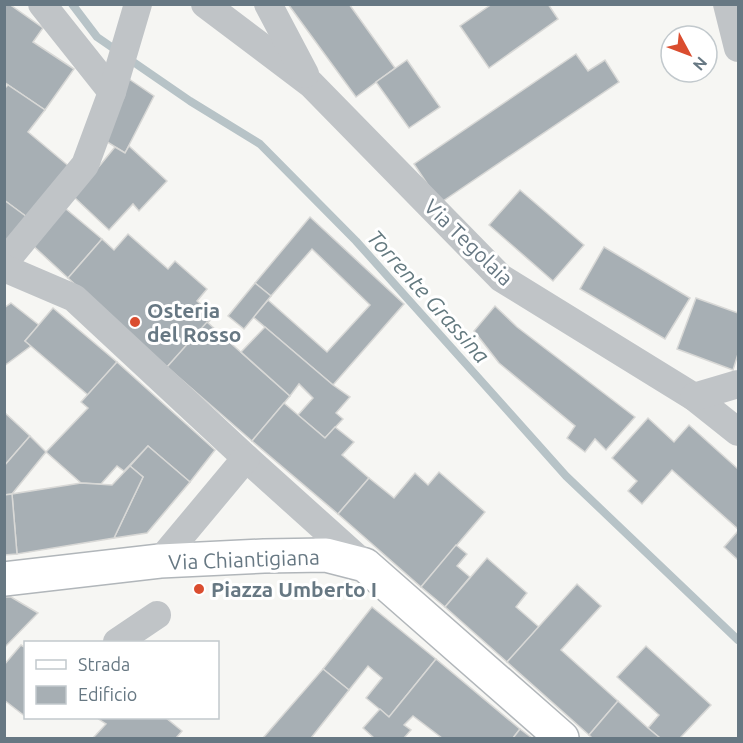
<svg xmlns="http://www.w3.org/2000/svg" width="743" height="743" viewBox="0 0 743 743" font-family="Ubuntu,sans-serif">
	<rect width="100%" height="100%" fill="#f6f6f3"/>
	<g fill="none" stroke-linecap="round" stroke-linejoin="round">
		<path stroke="#b7c3c7" stroke-width="8" d="M72 4 97 37 190 101 260 144 356 241 566 476 738 640"/>
	</g>
	<g fill="#a7afb4" stroke="#d8d8d6" stroke-width="1.5">
		<path d="M4 4H9L43 28 33 42 74 69 45 110 4 82Z"/>
		<path d="M288 4H349L395 68 356 97Z"/>
		<path d="M492 4H548L558 19 489 68 460 26Z"/>
		<path d="M576 54 588 71 605 60 619 82 440 203 414 164Z"/>
		<path d="M407 60 440 107 409 128 376 82Z"/>
		<path d="M126 77 154 96 125 153 104 140Z"/>
		<path d="M8 85 45 110 28 132 71 168 31 220 4 200V89Z"/>
		<path d="M129 146 167 181 139 211 133 204 109 230 74 197 115 147 125 153Z"/>
		<path d="M520 190 584 245 553 281 489 225Z"/>
		<path d="M4 200 31 220 4 249Z"/>
		<path d="M60 204 102 239 68 278 28 241Z"/>
		<path d="M310 217 404 304 333 385 253 317 268 300 327 352 370 305 312 249 271 296 255 283Z"/>
		<path d="M128 234 168 269 175 261 207 289 197 301 214 316 167 367 68 278 102 239 114 250Z"/>
		<path d="M604 247 690 298 665 339 580 289Z"/>
		<path d="M255 283 271 296 244 329 228 316Z"/>
		<path d="M696 298 738 313V354L733 370 677 349Z"/>
		<path d="M11 303 39 325 25 341 31 346 4 366V308Z"/>
		<path d="M495 306 517 327 635 417 606 450 595 439 585 452 567 438 575 426 499 363 474 331Z"/>
		<path d="M53 308 117 362 88 395 25 341Z"/>
		<path d="M207 322 290 396 252 441 167 367Z"/>
		<path d="M265 327 333 385 350 397 336 413 343 419 325 438 298 415 313 398 299 384 290 396 241 352Z"/>
		<path d="M117 362 215 450 190 482 148 446 124 471 117 466 101 484 81 483 46 452 88 408 81 402Z"/>
		<path d="M284 403 325 438 335 427 354 442 342 455 369 478 338 514 252 441Z"/>
		<path d="M4 412 30 436 4 466Z"/>
		<path d="M648 418 674 442 689 425 738 469V529L672 470 642 504 628 491 637 481 612 458Z"/>
		<path d="M30 436 46 452 12 494 4 495V466Z"/>
		<path d="M148 446 190 482 147 533 114 538 143 477 130 466Z"/>
		<path d="M130 466 143 477 114 538 17 554 12 494 81 483 112 485Z"/>
		<path d="M439 472 485 512 421 587 338 514 369 478 394 498 415 473 428 485Z"/>
		<path d="M12 494 17 554 4 555V495Z"/>
		<path d="M738 531V560L724 547Z"/>
		<path d="M456 545 467 554 457 566 470 577 445 607 421 587Z"/>
		<path d="M487 558 527 593 516 607 539 627 507 662 445 607Z"/>
		<path d="M577 584 601 606 561 650 618 701 589 735 507 662Z"/>
		<path d="M4 597H11L38 613 4 648Z"/>
		<path d="M372 607 436 659 389 717 366 698 382 678 368 666 349 690 323 669Z"/>
		<path d="M21 645 26 648V717L4 700V665Z"/>
		<path d="M646 646 711 705 680 738H660L648 728 659 715 617 677Z"/>
		<path d="M436 659 520 729 513 738H442L413 716 404 725 411 730 404 738H374L363 728 380 709 389 717Z"/>
		<path d="M323 669 349 690 311 738H263Z"/>
		<path d="M618 701 648 728 660 738H592L589 735Z"/>
		<path d="M97 718H166L182 731 176 738H93L106 724Z"/>
		<path d="M520 729 532 738H513Z"/>
	</g>
	<g fill="none" stroke-linecap="round" stroke-linejoin="round">
		<defs>
			<path id="primary" d="M4 579 160 561 264 556 326 555 365 565 562 738"/>
		</defs>
		<use href="#primary" stroke="#b1b6ba" stroke-width="36"/>
		<g stroke="#c0c4c7" stroke-width="28">
			<path d="M42 4 112 92"/>
			<path d="M205 4 311 84 501 278 694 397 738 432"/>
			<path d="M268 4 305 74"/>
			<path d="M727 4 738 48"/>
			<path d="M4 263 85 165 112 92 138 4"/>
			<path d="M4 268 74 298 246 458 365 565"/>
			<path d="M694 397 738 384"/>
			<path d="M160 561 246 458"/>
			<path d="M117 642 157 615"/>
		</g>
		<use href="#primary" stroke="#fff" stroke-width="33"/>
	</g>
	<g fill="#da4d2f" stroke="#fff" stroke-width="2">
		<circle cx="135" cy="322" r="6"/>
		<circle cx="199" cy="589" r="6"/>
	</g>
	<g text-anchor="middle" dominant-baseline="central" stroke-width="6" stroke-linejoin="round" paint-order="stroke">
		<g font-size="21" fill="#677883" stroke="#fff">
			<text transform="translate(469 242) rotate(44)">Via Tegolaia</text>
			<text transform="translate(244 559) rotate(-2)">Via Chiantigiana</text>
		</g>
		<g font-size="21" font-weight="bold" fill="#677883" stroke="#fff" text-anchor="start">
			<text x="147" y="310">Osteria<tspan x="147" dy="24">del Rosso</tspan></text>
			<text x="211" y="589">Piazza Umberto I</text>
		</g>
		<g font-size="22" font-style="italic" fill="#63797f" stroke="#fff">
			<text transform="translate(429 296) rotate(48)">Torrente Grassina</text>
		</g>
	</g>
	<rect width="743" height="743" fill="none" stroke="#677883" stroke-width="12"/>
	<rect x="24" y="641" width="195" height="78" fill="#ffffff" stroke="#c2c9cd" stroke-width="1.5"/>
	<rect x="36" y="660" width="30" height="9" fill="#ffffff" stroke="#c2c9cd" stroke-width="1.5"/>
	<text x="78" y="671" font-size="18" fill="#677883">Strada</text>
	<rect x="36" y="686" width="30" height="18" fill="#a7afb4" stroke="#c2c9cd" stroke-width="1.5"/>
	<text x="78" y="701" font-size="18" fill="#677883">Edificio</text>
	<g transform="translate(689 54) rotate(131)"><circle r="28" fill="#ffffff" stroke="#c2c9cd" stroke-width="1.5"/>
	<path d="M0-4.5L10 22L0 15L-10 22Z" fill="#da4d2f"/>
	<text y="-9" font-size="16" font-weight="bold" text-anchor="middle" fill="#677883">N</text>
	</g>
</svg>
